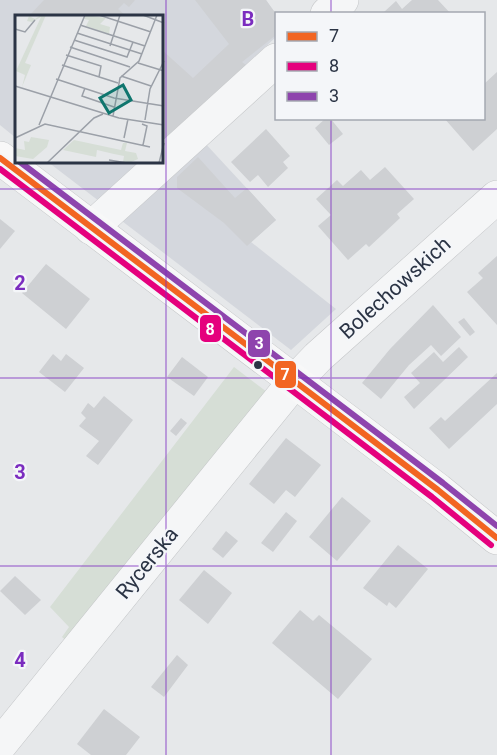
<svg xmlns="http://www.w3.org/2000/svg" width="497" height="755" viewBox="0 0 497 755" font-family="Roboto,sans-serif">
	<rect width="100%" height="100%" fill="#e6e8ea"/>
	<g fill="#d4d7dd">
		<path d="M0 0H266L276 14V37L162 142V16H16V138L0 125Z"/>
		<path d="M203 141 276 220 251 242 336 309 291 350 118 218Z"/>
		<path d="M48 162H141L99 201Z"/>
	</g>
	<path fill="#d6ded6" d="M234 367 271 395 70 644 62 637 69 627 50 607Z"/>
	<g fill="#ced0d3">
		<path d="M44 0H135L129 7 124 3 118 9 126 16H29Z"/>
		<path d="M195 0H266L276 14V35L242 62 246 65 162 142V50L193 78 229 44Z"/>
		<path d="M412 0H438L451 14 384 12 396 1 402 9Z"/>
		<path d="M497 72V129L473 151 444 118H484V84Z"/>
		<path d="M326 118H330L343 134 329 145 315 128Z"/>
		<path d="M266 129 290 156 283 162 288 168 268 187 258 175 250 182 231 162Z"/>
		<path d="M198 157 235 198 247 188 276 220 247 246 224 223 177 188V177Z"/>
		<path d="M385 167 414 199 397 214 400 218 383 234 369 247 366 244 348 260 318 226 331 215 316 199 337 180 343 186 361 170 370 180Z"/>
		<path d="M0 219 15 231 0 249Z"/>
		<path d="M497 256V325L467 292 483 278 478 273Z"/>
		<path d="M46 264 90 299 66 329 22 293Z"/>
		<path d="M433 305 461 337 441 356 431 345 409 365 381 399 362 383 390 349Z"/>
		<path d="M464 318 475 332 470 336 458 322Z"/>
		<path d="M459 347 468 357 414 409 404 397 420 383 411 373 434 352 443 362Z"/>
		<path d="M53 354 61 361 66 354 84 368 65 392 39 372Z"/>
		<path d="M182 357 208 377 194 396 167 377Z"/>
		<path d="M497 373V404L449 449 429 428 441 417 445 421Z"/>
		<path d="M104 396 133 420 98 465 86 456 99 441 79 426 86 418 81 413 88 403 94 408Z"/>
		<path d="M181 418 187 423 176 436 170 431Z"/>
		<path d="M286 438 321 465 295 497 286 490 274 504 249 484Z"/>
		<path d="M342 497 371 521 337 561 309 537Z"/>
		<path d="M286 512 297 521 273 552 261 543Z"/>
		<path d="M226 531 238 541 223 558 212 549Z"/>
		<path d="M398 545 428 569 396 608 389 602 387 606 363 588Z"/>
		<path d="M204 570 232 593 208 624 179 600Z"/>
		<path d="M15 576 41 600 25 615 0 591Z"/>
		<path d="M300 610 313 621 319 615 372 659 338 699 272 643Z"/>
		<path d="M177 655 188 665 164 697 151 687Z"/>
		<path d="M104 709 140 737 126 755H91L77 744Z"/>
	</g>
	<g fill="none" stroke-linecap="round" stroke-linejoin="round">
		<defs>
			<g id="street">
				<path d="M327 14 342 0"/>
				<path d="M91 228 276 60"/>
				<path d="M0 745 294 382 318 357 497 197"/>
			</g>
			<path id="secondary" d="M0 158 438 490 497 538"/>
		</defs>
		<use href="#street" stroke="#c4c6c8" stroke-width="34"/>
		<use href="#secondary" stroke="#c4c6c8" stroke-width="34"/>
		<use href="#street" stroke="#f5f6f7" stroke-width="33"/>
		<use href="#secondary" stroke="#f8f8f8" stroke-width="33"/>
		<defs>
			<path id="bus-1" d="M0 158 438 490 497 538"/>
			<path id="bus-2" d="M0 169 432 497 491 545"/>
			<path id="bus-3" d="M20 162 443 483 497 526"/>
		</defs>
		<use href="#bus-1" stroke="#f4f6f9" stroke-width="10"/>
		<use href="#bus-2" stroke="#f4f6f9" stroke-width="10"/>
		<use href="#bus-3" stroke="#f4f6f9" stroke-width="10"/>
		<use href="#bus-1" stroke="#f26522" stroke-width="6"/>
		<use href="#bus-2" stroke="#e5007d" stroke-width="6"/>
		<use href="#bus-3" stroke="#8e44ad" stroke-width="6"/>
	</g>
	<path fill="none" stroke="#7b2cbf" stroke-width="1.5" stroke-opacity="0.55" d="M166 0V755M331 0V14M331 118V755M0 189H497M0 378H497M0 566H497"/>
	<circle fill="#2b3445" stroke="#f4f6f9" stroke-width="2" cx="258" cy="365" r="5"/>
	<g text-anchor="middle" dominant-baseline="central" stroke-width="4.5" stroke-linejoin="round" paint-order="stroke">
		<g font-size="21" fill="#2b3445" stroke="#f4f6f9">
			<text transform="translate(395 288) rotate(-42)">Bolechowskich</text>
			<text transform="translate(147 563) rotate(-51)">Rycerska</text>
		</g>
	</g>
	<g transform="translate(15 15)">
		<rect width="148" height="148" fill="#e6e8ea"/>
		<path d="M26 0H31L10 48 16 50 7 72 10 60 1 56 26 2 17 7 12 6 14 1 20 4ZM71 0 91 3 85 9 95 12 94 19 71 11 74 5 69 4ZM16 122 34 125 32 132 18 144 0 141V133L10 135 9 126 14 127ZM59 125 106 135 108 128H112L110 136 121 138 123 144 114 148 108 147 109 141 99 139 82 135 81 142 48 135Z" fill="#d6ded6"/>
		<path fill="none" stroke="#9ba0a8" stroke-width="1.5" d="M84 0 136 17M128 0 149 8M65 10 130 31M0 14 10 17 20 5M62 18 127 39M59 25 112 42 118 27M95 31 105 0M55 32 115 52M51 40 86 51 84 62M123 48 149 56M47 50 103 68M106 61 136 71M41 64 99 83 149 91M0 71 104 103M70 73 67 81 99 92M98 101 105 63 124 46 142 0M104 103 149 110M130 105 135 74 149 46M127 109 132 111 128 130M24 110 70 0M0 123 30 109 135 132M109 123 113 104M94 145 112 148M32 148 79 103 88 99M144 148 149 128"/>
		<path fill="#0f766e" fill-opacity="0.15" stroke="#0f766e" stroke-width="3" d="M108 70 116 85 94 98 85 83Z"/>
		<rect width="148" height="148" fill="none" stroke="#2b3445" stroke-width="3"/>
	</g>
	<g font-size="20" text-anchor="middle" font-weight="bold" fill="#7b2cbf" stroke="#f4f6f9" stroke-width="4.5" stroke-linejoin="round" paint-order="stroke">
		<text x="248" y="26">B</text>
		<text x="20" y="290">2</text>
		<text x="20" y="479">3</text>
		<text x="20" y="667">4</text>
	</g>
	<g stroke="#f4f6f9" stroke-width="2">
		<rect x="199" y="314" width="23" height="29" rx="6" fill="#e5007d"/>
		<rect x="247" y="329" width="24" height="29" rx="6" fill="#8e44ad"/>
		<rect x="274" y="360" width="23" height="29" rx="6" fill="#f26522"/>
	</g>
	<g font-size="16" text-anchor="middle" font-weight="bold" fill="#fff">
		<text x="210" y="335">8</text>
		<text x="259" y="349">3</text>
		<text x="285" y="380">7</text>
	</g>
	<rect x="275" y="12" width="210" height="108" fill="#f4f6f9" stroke="#a4a8b1" stroke-width="1.5"/>
	<rect x="287" y="32" width="30" height="9" fill="#f26522" stroke="#a4a8b1" stroke-width="1.5"/>
	<text x="329" y="42" font-size="18" fill="#2b3445">7</text>
	<rect x="287" y="62" width="30" height="9" fill="#e5007d" stroke="#a4a8b1" stroke-width="1.5"/>
	<text x="329" y="72" font-size="18" fill="#2b3445">8</text>
	<rect x="287" y="92" width="30" height="9" fill="#8e44ad" stroke="#a4a8b1" stroke-width="1.5"/>
	<text x="329" y="102" font-size="18" fill="#2b3445">3</text>
</svg>
